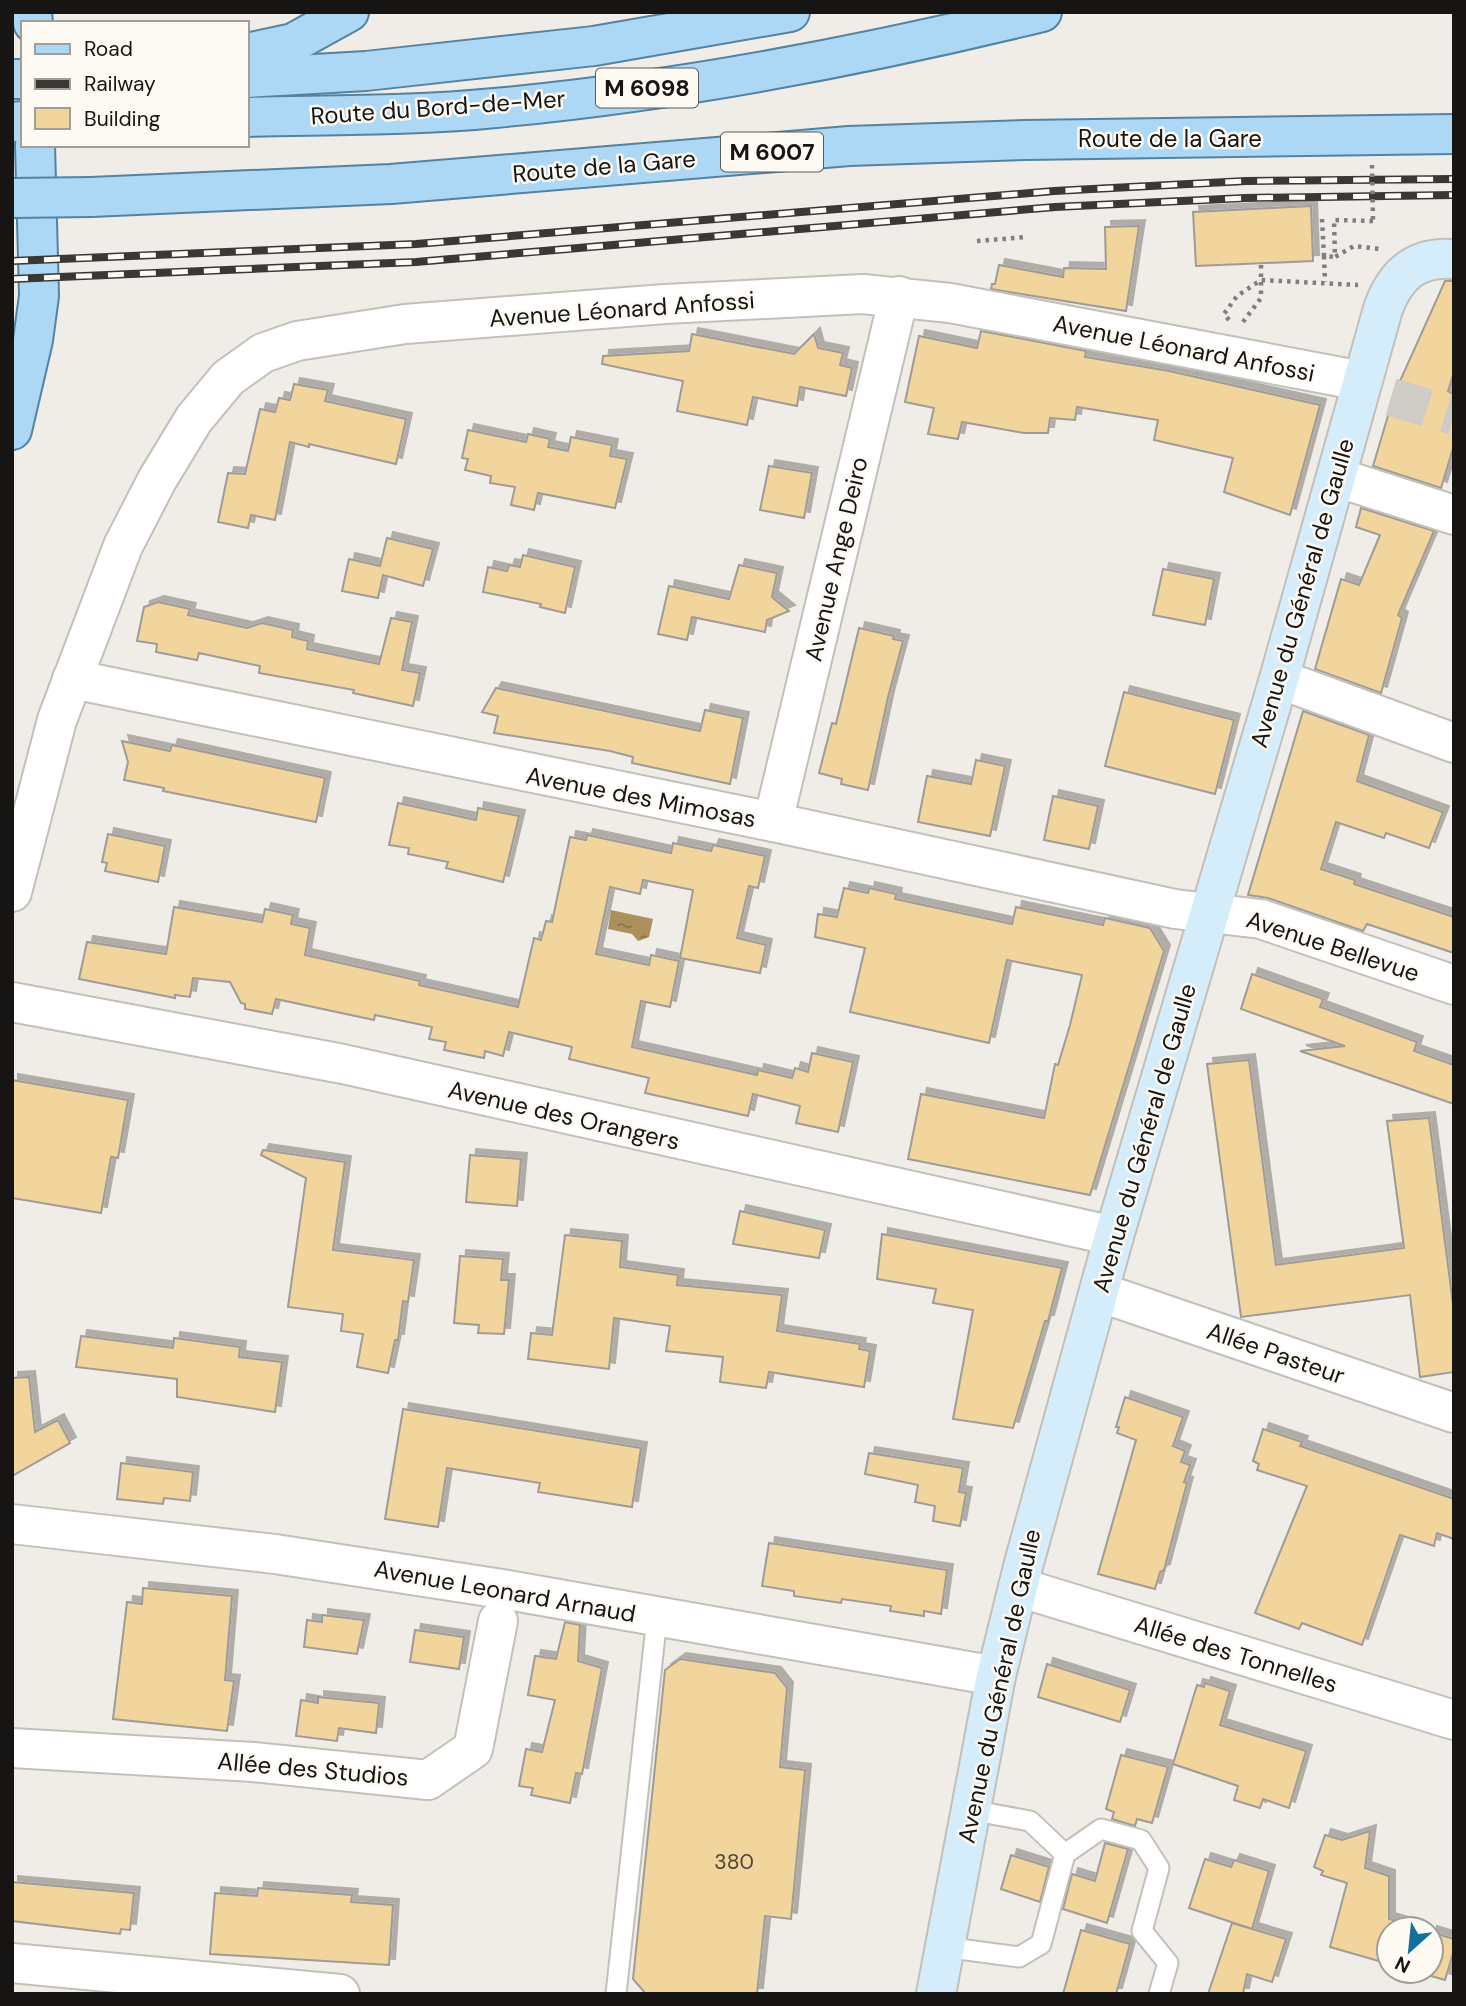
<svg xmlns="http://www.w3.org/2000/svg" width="1466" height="2006" viewBox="0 0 1466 2006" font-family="'DM Sans',sans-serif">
	<defs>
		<pattern id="water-ripples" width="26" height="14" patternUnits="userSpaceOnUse" patternTransform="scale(1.75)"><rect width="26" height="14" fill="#ac905b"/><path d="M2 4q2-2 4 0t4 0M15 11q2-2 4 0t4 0" fill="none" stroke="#8b744a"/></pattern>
		<filter id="shadow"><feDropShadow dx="6" dy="-6" stdDeviation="0" flood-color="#0004"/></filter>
	</defs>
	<rect width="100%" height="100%" fill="#f0ece7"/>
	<path fill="url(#water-ripples)" d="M611 910 653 919 649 937 638 941 632 934 608 929Z"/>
	<g fill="#f2d49d" stroke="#9f9c97" stroke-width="2" filter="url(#shadow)">
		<path d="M1311 206 1313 261 1196 266 1193 212Z"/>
		<path d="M1139 226 1126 311 991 289 992 284H995L999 265 1063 277 1064 268 1106 269 1105 227Z"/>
		<path d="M1445 281H1454V372L1448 391 1454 395V445L1441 488 1373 466 1395 392Z"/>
		<path d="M981 331 1086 351 1085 357 1169 371 1320 405 1290 515 1224 492 1233 458 1154 440 1158 420 1077 407 1075 420 1050 418 1048 433H1024L962 422 958 439 928 434 934 408 905 402 919 336 977 348Z"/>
		<path d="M692 334 794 354 814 334 818 348 843 353 840 365 852 368 846 396 800 387 797 406 753 397 747 425 677 411 683 381 602 364 603 356 689 351Z"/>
		<path d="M294 384 328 390 325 401 406 419 396 464 309 444V447L290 442 275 520 251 515 248 528 218 522 228 473 245 474 260 409 275 412 279 398 290 400Z"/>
		<path d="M468 430 526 442 528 434 550 439 548 447 568 451 571 437 612 445 610 456 627 459 615 508 538 493 534 510 511 505 515 487 490 483 491 476 465 470 468 459 462 458Z"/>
		<path d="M769 466 812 473 804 518 760 510Z"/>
		<path d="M1361 508 1434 531 1398 615 1402 618 1381 693 1315 669 1341 579 1359 585 1380 535 1356 527Z"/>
		<path d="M387 538 433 549 423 586 383 575 378 598 342 591 349 559 380 566Z"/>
		<path d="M523 555 575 567 565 613 540 607 541 604 483 592 488 567 507 571 509 565 520 567Z"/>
		<path d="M739 565 777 573 772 597 789 611 767 620 765 632 692 617 687 640 658 634 669 586 729 599Z"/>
		<path d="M1163 569 1214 579 1205 625 1153 615Z"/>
		<path d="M158 602 190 609 188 615 247 628 262 623 293 630 292 637 308 641 307 649 379 664 391 618 412 622 402 670 420 673 413 706 353 693 354 690 259 673 260 666 199 653 197 660 156 652 157 644 137 641 144 607Z"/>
		<path d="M859 628 894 636 893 639 903 641 888 697 868 790 841 784 842 779 819 773 832 723 836 724Z"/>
		<path d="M496 688 700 731 705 710 743 718 730 784 632 763 633 757 610 751 494 733 498 716 482 712Z"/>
		<path d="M1124 692 1234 720 1215 794 1105 766Z"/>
		<path d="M1303 711 1369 735 1357 781 1443 812 1429 848 1386 833 1384 838 1336 822 1321 869 1355 880 1354 884 1454 917V953L1367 924 1363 931 1268 898 1248 895Z"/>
		<path d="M122 741 170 751 172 745 325 778 316 822 163 791 164 788 124 780 128 762Z"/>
		<path d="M976 760 1005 766 990 836 918 822 927 776 971 784Z"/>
		<path d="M1053 796 1098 806 1089 849 1044 840Z"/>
		<path d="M398 803 476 820 478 808 519 816 503 882 446 868 448 862 408 854 409 848 389 845Z"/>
		<path d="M108 834 165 846 158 882 105 871 107 863 102 862Z"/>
		<path d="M587 835 671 853 673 843 711 851 713 845 765 856 758 888 749 886 737 938 766 945 760 973 680 958 693 890 643 880 640 894 610 887 596 954 649 965 651 955 679 961 670 1007 641 1001 632 1047 757 1075 758 1070 792 1078 795 1068 808 1072 812 1053 853 1062 838 1132 796 1123 800 1106 753 1094 748 1116 645 1093 649 1078 569 1059 572 1047 509 1032 503 1056 485 1051 484 1058 444 1050 446 1042 429 1039 432 1027 375 1015 374 1020 276 999 272 1014 245 1009V1004L241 1003 230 982 193 978 190 997 175 995V998L79 979 87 942 166 954 174 907 262 922 265 909 293 915 291 924 310 928 305 955 420 981 419 985 518 1007 534 938 541 940 546 921 552 922 570 837 586 840Z"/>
		<path d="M844 888 868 893 869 888 896 894 895 899 1012 924 1016 907 1103 925 1105 918 1150 928 1164 951 1090 1195 908 1159 921 1094 1044 1118 1055 1064 1058 1065 1070 1025 1082 975 1007 960 989 1043 850 1012 865 948 815 937 818 914 837 917Z"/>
		<path d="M1252 974 1323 999 1320 1007 1417 1042 1414 1051 1454 1065V1104L1300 1051 1345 1046 1241 1009Z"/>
		<path d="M1249 1060 1276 1265 1404 1248 1387 1121 1429 1118 1454 1312V1372L1420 1377 1410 1295 1241 1317 1207 1064Z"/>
		<path d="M12 1080 128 1100 118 1158 111 1157 101 1213 12 1198Z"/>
		<path d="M263 1150 345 1162 333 1250 414 1260 408 1302 403 1301 398 1340H395L388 1373 357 1367 363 1334 341 1331 343 1314 288 1307 306 1178 261 1155Z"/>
		<path d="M470 1155 521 1159 517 1206 466 1202Z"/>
		<path d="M740 1211 825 1230 819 1258 733 1244Z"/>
		<path d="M882 1234 1062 1268 1048 1321H1045L1013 1428 953 1419 973 1310 933 1303 936 1289 877 1279Z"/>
		<path d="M565 1235 622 1241 620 1267 678 1275 677 1285 782 1295 777 1331 860 1344 859 1349 870 1351 864 1387 769 1372 766 1388 720 1382 723 1357 666 1351 670 1326 614 1318 609 1369 528 1359 531 1333 552 1335Z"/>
		<path d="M460 1256 503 1259 501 1280H509L504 1334 478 1333 479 1325 454 1323Z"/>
		<path d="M81 1336 173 1348 174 1338 240 1347 239 1357 282 1362 275 1412 177 1397V1379L76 1367Z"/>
		<path d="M29 1377 35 1432 58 1420 70 1443 12 1476V1378Z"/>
		<path d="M1125 1397 1183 1417 1173 1446 1185 1451 1181 1462 1190 1465 1184 1482 1187 1483 1164 1570 1160 1572 1155 1589 1098 1574 1136 1440 1117 1433 1119 1427H1116Z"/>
		<path d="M403 1409 641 1448 632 1507 538 1492 540 1483 447 1468 438 1527 385 1519Z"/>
		<path d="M1263 1429 1302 1442 1300 1446 1454 1499V1539L1437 1533 1434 1546 1400 1535 1362 1645 1302 1623 1299 1629 1255 1613 1307 1486 1257 1470 1259 1464 1253 1461Z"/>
		<path d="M869 1453 963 1468 959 1492 966 1493 960 1526 933 1521 935 1506 915 1502 918 1485 865 1474Z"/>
		<path d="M121 1463 193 1472 190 1501 164 1498 163 1504 117 1499Z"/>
		<path d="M769 1543 947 1570 941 1614 924 1611V1616L890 1611 891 1606 842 1599 841 1603 794 1596V1591L762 1586Z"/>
		<path d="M143 1588 232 1596 225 1680 234 1681 227 1731 113 1719 127 1602 142 1604Z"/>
		<path d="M322 1615 364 1620 357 1654 304 1647 307 1620 322 1622Z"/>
		<path d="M565 1622 580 1625 578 1661 602 1668 582 1774 576 1773 570 1803 531 1795 533 1788 519 1786 526 1749 542 1752 555 1700 528 1695 535 1656 556 1659Z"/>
		<path d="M415 1630 464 1637 459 1669 410 1662Z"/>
		<path d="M680 1659 775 1673 787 1688 780 1767 805 1770 791 1919 765 1916 757 1994H646L633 1979 665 1670Z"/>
		<path d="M1047 1664 1130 1690 1120 1722 1038 1697Z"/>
		<path d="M1205 1683 1230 1691 1220 1725 1306 1751 1289 1808 1263 1799 1260 1808 1234 1800 1238 1786 1173 1764 1197 1685 1204 1687Z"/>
		<path d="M318 1697 379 1703 376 1733 339 1728 337 1741 296 1736 301 1700 318 1703Z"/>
		<path d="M1121 1755 1168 1767 1152 1823 1137 1819 1135 1826 1112 1819 1114 1812 1106 1809Z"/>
		<path d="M1370 1831 1365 1868 1389 1876V1919L1422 1929H1389V1964L1330 1947 1347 1883 1321 1875 1323 1871 1314 1867 1325 1835 1342 1840Z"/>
		<path d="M1105 1843 1128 1849 1107 1923 1063 1909 1072 1874 1095 1881Z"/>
		<path d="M1011 1855 1049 1867 1040 1902 1001 1889Z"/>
		<path d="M1205 1859 1231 1867 1234 1860 1269 1871 1252 1929 1189 1908Z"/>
		<path d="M12 1882 134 1893 130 1930 121 1929 120 1934 12 1921Z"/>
		<path d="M258 1888 352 1895 351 1902 393 1905 389 1965 210 1954 215 1893 257 1896Z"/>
		<path d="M1232 1923 1286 1939 1272 1982 1247 1974 1243 1994H1208Z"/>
		<path d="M1081 1930 1130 1944 1116 1994H1063Z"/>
		<path d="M1431 1932 1454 1939V1950L1445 1980 1414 1971H1431Z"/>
	</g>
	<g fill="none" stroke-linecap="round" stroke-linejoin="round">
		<path stroke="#cfccc7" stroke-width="38" stroke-dasharray="38 19" stroke-linecap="butt" d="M1391 397 1454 416"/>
		<defs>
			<g id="service">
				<path d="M1065 1854 1101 1829 1141 1840 1159 1868 1142 1931 1168 1963 1159 1994"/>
				<path d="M944 1947 1019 1957 1041 1944 1065 1854 1030 1821 970 1810"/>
				<path d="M616 1994 657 1617"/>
			</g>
			<g id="minor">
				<path d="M1336 477 1454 515"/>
				<path d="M72 679 773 822 1175 909 1261 919 1454 985"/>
				<path d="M1279 679 1454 743"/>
				<path d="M773 822 899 296"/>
				<path d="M12 892 57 720 123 546 157 480 194 419 228 378 263 353 297 341 405 324 665 304 863 294 950 303 1362 381"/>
				<path d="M12 1002 343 1064 1114 1236"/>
				<path d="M1099 1292 1454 1413"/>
				<path d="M12 1524 275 1554 502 1589 996 1676"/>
				<path d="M1018 1587 1454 1720"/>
				<path d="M12 1748 253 1762 428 1780 473 1749 498 1621"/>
				<path d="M12 1963 340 1994"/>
			</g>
			<path id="secondary" d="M936 1994 996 1676 1024 1563 1114 1236 1279 679 1383 309C1395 275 1416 256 1454 259"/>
			<g id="primary">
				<path d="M32 12 33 23"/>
				<path d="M247 53 293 43 349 12"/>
				<path d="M247 78 366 71 594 46 790 12"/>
				<path d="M12 79H23"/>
				<path d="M247 117C329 115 413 116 495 108 679 91 862 56 1042 12"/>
				<path d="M12 122 23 121"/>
				<path d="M91 197 391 184 849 146 1024 140 1454 134"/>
				<path d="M12 430 33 340 39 296 35 145"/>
			</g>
		</defs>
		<use href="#service" stroke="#c3c0ba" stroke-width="23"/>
		<use href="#minor" stroke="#c3c0ba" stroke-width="42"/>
		<use href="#secondary" stroke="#c3c0ba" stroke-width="42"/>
		<use href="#primary" stroke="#5383a1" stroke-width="42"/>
		<g stroke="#817e7b" stroke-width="4.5" stroke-dasharray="3.5 5" stroke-linecap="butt">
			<path d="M1322 219 1324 256 1335 257"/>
			<path d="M1373 221 1334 220 1335 257 1354 246 1380 249"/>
			<path d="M977 241 1027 237"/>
			<path d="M1324 256 1325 282"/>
			<path d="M1229 320 1224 314 1237 296 1261 280 1358 285"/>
			<path d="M1243 322 1261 298V263"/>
		</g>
		<use href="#service" stroke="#fff" stroke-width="19"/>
		<use href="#minor" stroke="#fff" stroke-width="38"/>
		<use href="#secondary" stroke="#d5ecfa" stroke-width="38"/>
		<use href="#primary" stroke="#acd8f5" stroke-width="38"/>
		<defs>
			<g id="rail">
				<path d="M12 261 416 244 1054 191 1246 181 1454 179"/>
				<path d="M12 279 416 262 1055 207 1245 198 1454 195"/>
			</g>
		</defs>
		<use href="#rail" stroke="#393835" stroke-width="8"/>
		<use href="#rail" stroke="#fdfaf4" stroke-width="5" stroke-dasharray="16" stroke-linecap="butt"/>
		<defs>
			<path id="primary-bridge" d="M12 198 91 197"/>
		</defs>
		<use href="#primary-bridge" stroke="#5383a1" stroke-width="42" stroke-linecap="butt"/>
		<path stroke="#817e7b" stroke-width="4.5" stroke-dasharray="3.5 5" stroke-linecap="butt" d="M1372 165 1373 221"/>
		<use href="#primary-bridge" stroke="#acd8f5" stroke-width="38"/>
	</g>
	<g text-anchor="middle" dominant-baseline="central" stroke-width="5" stroke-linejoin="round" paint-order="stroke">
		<g font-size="21" fill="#4d4536">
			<text x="734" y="1862">380</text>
		</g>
		<g fill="#fdfaf4" stroke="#5b5a56" stroke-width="2">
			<rect x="596" y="68.5" width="102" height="39" rx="5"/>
			<rect x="721" y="132.5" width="102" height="39" rx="5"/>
		</g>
		<g font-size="23" font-weight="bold" fill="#161513">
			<text x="647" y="88">M 6098</text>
			<text x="772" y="152">M 6007</text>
		</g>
		<g font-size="24" fill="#161513" stroke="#fdfaf4">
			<text transform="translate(438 107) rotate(-4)">Route du Bord-de-Mer</text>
			<text x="1170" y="138">Route de la Gare</text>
			<text transform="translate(604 166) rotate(-5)">Route de la Gare</text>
			<text transform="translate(622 309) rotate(-4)">Avenue Léonard Anfossi</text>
			<text transform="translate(1184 348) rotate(11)">Avenue Léonard Anfossi</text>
			<text transform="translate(836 559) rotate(-77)">Avenue Ange Deiro</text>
			<text transform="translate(1302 593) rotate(-74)">Avenue du Général de Gaulle</text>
			<text transform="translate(641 797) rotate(11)">Avenue des Mimosas</text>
			<text transform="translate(1333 946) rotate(18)">Avenue Bellevue</text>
			<text transform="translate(564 1115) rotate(13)">Avenue des Orangers</text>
			<text transform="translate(1144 1138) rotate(-74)">Avenue du Général de Gaulle</text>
			<text transform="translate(1276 1353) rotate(19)">Allée Pasteur</text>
			<text transform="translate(505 1591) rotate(10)">Avenue Leonard Arnaud</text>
			<text transform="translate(1236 1654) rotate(17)">Allée des Tonnelles</text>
			<text transform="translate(999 1686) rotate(-78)">Avenue du Général de Gaulle</text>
			<text transform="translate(313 1769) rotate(5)">Allée des Studios</text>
		</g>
	</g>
	<rect width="1466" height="2006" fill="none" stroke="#161513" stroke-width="28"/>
	<rect x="21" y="21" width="228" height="126" fill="#fdfaf4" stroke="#a19e9a" stroke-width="2"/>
	<rect x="35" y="44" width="35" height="10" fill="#acd8f5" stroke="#a19e9a" stroke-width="2"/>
	<text x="84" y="56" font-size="21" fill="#161513">Road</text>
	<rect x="35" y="79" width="35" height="10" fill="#393835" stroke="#a19e9a" stroke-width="2"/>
	<text x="84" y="91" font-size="21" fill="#161513">Railway</text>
	<rect x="35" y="108" width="35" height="21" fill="#f2d49d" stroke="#a19e9a" stroke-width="2"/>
	<text x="84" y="126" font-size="21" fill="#161513">Building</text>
	<g transform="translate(1410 1950) rotate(207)"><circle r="33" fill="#fdfaf4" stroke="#a19e9a" stroke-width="2"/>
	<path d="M0-5L12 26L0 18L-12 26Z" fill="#136f9e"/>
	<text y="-10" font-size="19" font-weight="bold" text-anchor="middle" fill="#161513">N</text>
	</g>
</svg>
